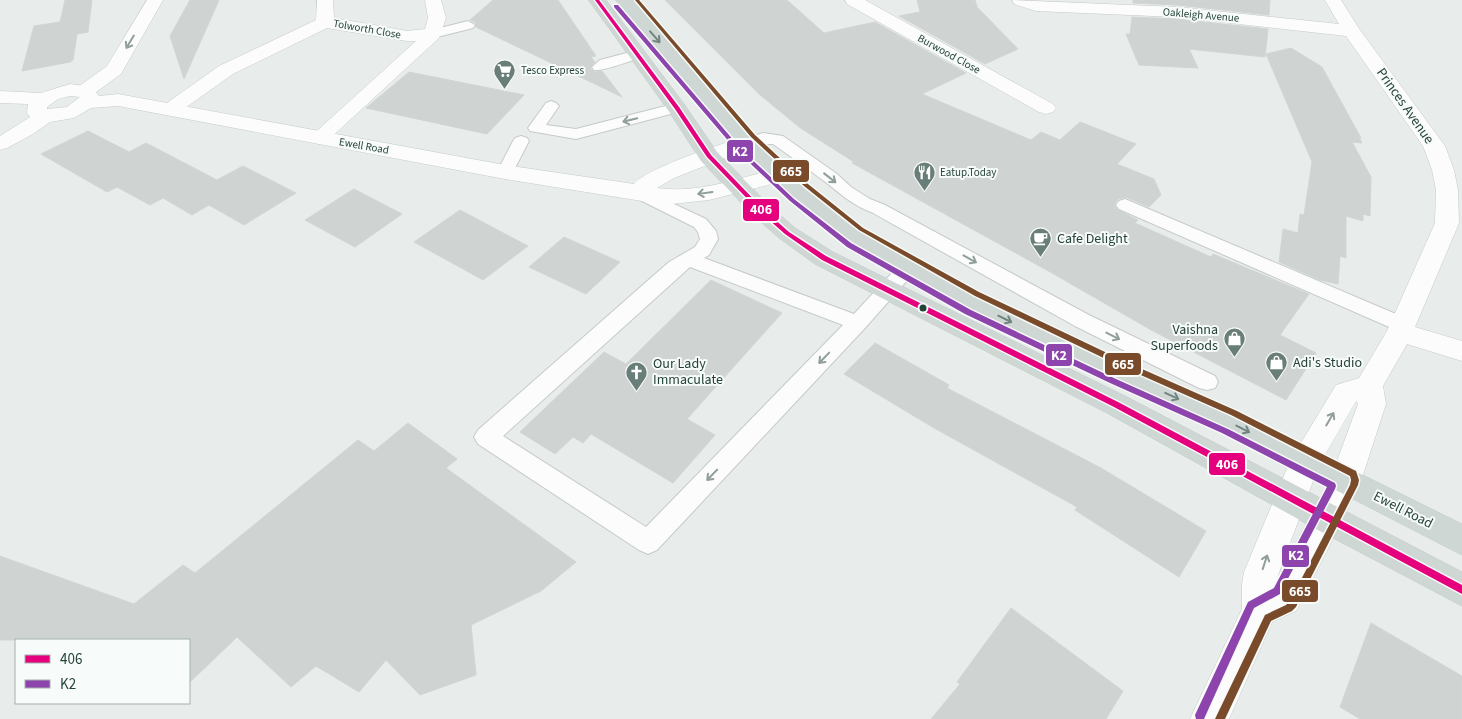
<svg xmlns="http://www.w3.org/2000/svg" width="1462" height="719" viewBox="0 0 1462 719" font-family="'Source Sans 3',sans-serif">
	<rect width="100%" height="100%" fill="#e8edeb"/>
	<g fill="#cfd4d2" stroke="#d1d6d4">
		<path d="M65 0H92L88 32 77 34 73 60 70 62 22 71 34 26 60 22Z"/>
		<path d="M190 0H219L184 79 170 36Z"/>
		<path d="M493 0H558L596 56 591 57 595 62 590 68 594 72 602 71 622 97 476 27V23L470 20Z"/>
		<path d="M665 0H787L824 33 875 22 966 73 922 94 1031 140 1041 132 1060 140 1080 122 1136 144 1117 164 1154 179 1161 195 1149 207 1126 197 1118 199 1114 205 1118 210 1138 220 1135 223 1211 257 1213 254 1309 294 1280 335 1316 353 1286 400 1153 331 1052 273 852 163 854 162 799 127 759 94Z"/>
		<path d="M917 0H975L977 7 1018 49 985 64 899 16 920 12Z"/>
		<path d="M1133 0H1270L1269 15 1177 5 1133 3Z"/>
		<path d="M1132 17 1177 19 1268 29 1265 57 1189 49 1198 68 1139 65 1126 34H1130Z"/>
		<path d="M1291 48 1322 67 1361 138 1359 137 1362 143 1352 142 1371 177 1370 216 1363 214V221L1346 216V258L1340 256 1338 284 1320 280 1279 262 1283 229 1298 233 1300 214 1304 215 1312 162 1266 54Z"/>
		<path d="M409 72 524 95 487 134 366 108Z"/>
		<path d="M88 131 129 152 146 143 217 180 243 166 296 193 244 225 209 205 192 215 163 198 150 205 117 187 107 192 41 154Z"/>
		<path d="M354 189 402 214 355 247 305 220Z"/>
		<path d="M460 210 528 246 483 280 414 242Z"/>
		<path d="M564 237 620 262 586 294 529 267Z"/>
		<path d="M711 280 782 313 687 419 715 435 673 483 591 434 583 443 573 437 555 454 520 432 604 352 626 364Z"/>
		<path d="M875 343 949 385 947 388 1101 468 1206 531 1179 577 1075 510 1077 507 934 428 844 374Z"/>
		<path d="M408 423 457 459 446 468 576 562 541 591 471 625 476 675 420 695 386 660 359 692 316 666 291 687 237 637 189 683V640H0V556L134 604 183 565 195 573 358 440 374 451Z"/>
		<path d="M1011 608 1123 691 1106 719H931L960 684 957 682Z"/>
		<path d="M1371 623 1462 676V719H1360L1340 707Z"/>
	</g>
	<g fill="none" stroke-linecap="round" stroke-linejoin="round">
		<defs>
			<g id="lane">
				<path d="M468 21 475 25 473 28 433 38 426 34 428 31Z"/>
				<path d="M638 50 643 51 645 54 643 57C633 60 601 72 594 70L592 67 600 60Z"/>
				<path d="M551 101 556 103 559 106 546 125 576 129 677 103 682 105 685 108 682 111 576 139 530 131 528 128 546 103Z"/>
				<path d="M763 133 783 136 837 174 851 187 870 199 885 205 1089 315 1215 376 1218 382 1215 388 1207 390 1199 388 1075 326 873 213C852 205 841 194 824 181 807 168 790 156 773 144 762 143 751 149 740 146L738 143 740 140Z"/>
				<path d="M521 136 527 138 529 141 513 172 511 176H499L497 172 513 141 515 138Z"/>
				<path d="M642 189 706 219 716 231 718 239 709 255 704 258 854 314 901 263 908 262 915 263 918 268 865 328 657 550 648 554 639 550 478 444 474 437 478 430 669 262 695 247 700 239 698 232 694 227 636 198 633 194 636 190ZM690 267 843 325 646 527 503 436Z"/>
				<path d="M1125 199 1410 320 1413 325 1410 330 1403 332 1396 330 1119 209 1116 205 1119 201Z"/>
			</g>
			<g id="street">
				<path d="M147 0H163L121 74 92 95 85 97 78 95 75 91 78 87 107 66Z"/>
				<path d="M317 0H333L334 18 407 31 425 29 428 18 425 0H441L446 18 439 38 326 142 319 144 312 142 309 138 416 41H407L327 28 233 74 178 113 171 115 164 113 161 109 164 105 219 66 316 20Z"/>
				<path d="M845 0H865L1053 104 1056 108 1053 112 1046 114 1039 112 847 4Z"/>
				<path d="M1012 0 1177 7 1339 24 1325 0H1341L1360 30 1445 146 1454 170 1458 190 1459 223 1415 327 1462 341V361L1407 344 1383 386 1386 404 1361 481 1338 529 1296 611 1272 622 1229 719H1190L1242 609V584L1244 572 1290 461 1336 385 1359 378 1387 331 1435 223 1436 190 1432 170 1423 146 1346 36 1177 17 1036 11 1014 4ZM1356 401 1358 404 1330 480 1277 578 1319 465Z"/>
			</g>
			<path id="secondary" d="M70 84 92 87 99 96 118 94 505 165 634 184C645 169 725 142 746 137L753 139 757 143 753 147 674 178 657 188C698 194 739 178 779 168L787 170 790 175 787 180 709 200 672 204 642 201 505 179 118 106 91 108 74 118 50 122 33 134 7 148 0 150V136L30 117 27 113 28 104 0 103V91L41 93ZM70 96 80 97 67 107 47 109V107L58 99Z"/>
			<g id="primary">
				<path d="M589 0H606L684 104 717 152 770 206 795 228 833 252 1127 397 1462 572V606L1316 529 1107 413 815 264 779 238 754 216 701 161 668 110Z"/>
				<path d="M616 0H633L753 139 807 188 863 231 981 297 1127 364 1239 414 1462 524V555L1219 430 1107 380 963 309 847 243 791 198 739 147Z"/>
			</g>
		</defs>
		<use href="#lane" stroke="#c5cac8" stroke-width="2"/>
		<use href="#street" stroke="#c5cac8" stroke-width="1"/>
		<use href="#secondary" stroke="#c3cbc8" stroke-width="1"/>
		<use href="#primary" stroke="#c3ccc9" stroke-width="1"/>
		<use href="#lane" fill="#fcfcfc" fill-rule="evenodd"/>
		<use href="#street" fill="#fcfcfc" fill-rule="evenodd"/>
		<use href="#secondary" fill="#fcfcfc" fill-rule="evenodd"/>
		<use href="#primary" fill="#cfd7d5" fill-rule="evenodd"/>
		<defs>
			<path id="bus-1" d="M595 0H599L679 107 711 155 764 210 789 232 826 256 1120 403 1462 585V594L1114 407 822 260 785 234 760 212 707 157 675 109Z"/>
			<path id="bus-2" d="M614 5H618L741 149 794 199 851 243 971 310 1116 379 1228 429 1335 483 1336 486 1335 489 1280 594 1254 608 1204 719H1196L1195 715 1248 602 1274 588 1327 487 1222 433 1110 383 965 314 847 247 790 201 737 151 614 7Z"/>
			<path id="bus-3" d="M635 0H639L755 135 808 184 863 228 979 292 1124 361 1237 411 1356 471 1359 480 1358 485 1296 607 1292 611 1271 621 1225 719H1215L1265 615 1286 605 1290 601 1350 485 1351 480 1350 476 1231 415 1118 365 975 296 859 230 804 186 751 137Z"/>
		</defs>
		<use href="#bus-1" stroke="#f7fbf9" stroke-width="3"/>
		<use href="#bus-2" stroke="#f7fbf9" stroke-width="3"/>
		<use href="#bus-3" stroke="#f7fbf9" stroke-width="3"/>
		<use href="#bus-1" fill="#e5007d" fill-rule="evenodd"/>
		<use href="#bus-2" fill="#8e44ad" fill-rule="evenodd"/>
		<use href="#bus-3" fill="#7a4b2a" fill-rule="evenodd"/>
	</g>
	<defs><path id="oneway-shaft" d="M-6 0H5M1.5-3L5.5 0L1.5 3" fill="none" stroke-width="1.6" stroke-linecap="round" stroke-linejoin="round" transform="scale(1.25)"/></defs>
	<g stroke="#718580">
		<use href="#oneway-shaft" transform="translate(655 37) rotate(49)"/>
		<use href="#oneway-shaft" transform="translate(1005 319) rotate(26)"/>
		<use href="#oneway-shaft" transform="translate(1172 396) rotate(25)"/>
		<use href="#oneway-shaft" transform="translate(1243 429) rotate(27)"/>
	</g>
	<g stroke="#909f9b">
		<use href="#oneway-shaft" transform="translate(130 42) rotate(121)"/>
		<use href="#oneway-shaft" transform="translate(630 120) rotate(166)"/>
		<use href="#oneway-shaft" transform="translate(830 178) rotate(38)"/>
		<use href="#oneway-shaft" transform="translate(705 193) rotate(172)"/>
		<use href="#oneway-shaft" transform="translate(970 259) rotate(29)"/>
		<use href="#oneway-shaft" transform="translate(1113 336) rotate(27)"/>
		<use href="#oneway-shaft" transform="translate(824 358) rotate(134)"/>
		<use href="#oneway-shaft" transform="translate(1330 419) rotate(-60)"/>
		<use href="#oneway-shaft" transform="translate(712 475) rotate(134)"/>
		<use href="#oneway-shaft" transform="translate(1265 562) rotate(-72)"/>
	</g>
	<defs>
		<symbol id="supermarket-pin" viewBox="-11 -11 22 30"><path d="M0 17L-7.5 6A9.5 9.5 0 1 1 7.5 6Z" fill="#697e78" stroke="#f7fbf9"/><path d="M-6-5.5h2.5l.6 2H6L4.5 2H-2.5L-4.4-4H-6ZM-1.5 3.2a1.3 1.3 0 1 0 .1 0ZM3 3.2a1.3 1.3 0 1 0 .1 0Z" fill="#fff"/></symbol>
		<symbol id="restaurant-pin" viewBox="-11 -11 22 30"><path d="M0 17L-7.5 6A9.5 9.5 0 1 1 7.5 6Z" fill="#697e78" stroke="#f7fbf9"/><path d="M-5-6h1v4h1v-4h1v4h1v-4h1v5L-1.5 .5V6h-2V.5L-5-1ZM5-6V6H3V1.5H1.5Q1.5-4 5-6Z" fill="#fff"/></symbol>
		<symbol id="cafe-pin" viewBox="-11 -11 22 30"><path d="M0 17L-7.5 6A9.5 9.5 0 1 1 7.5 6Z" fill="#697e78" stroke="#f7fbf9"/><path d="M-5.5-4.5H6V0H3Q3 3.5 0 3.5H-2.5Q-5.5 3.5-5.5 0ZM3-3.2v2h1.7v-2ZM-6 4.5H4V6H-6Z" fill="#fff"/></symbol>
		<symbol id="shop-pin" viewBox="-11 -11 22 30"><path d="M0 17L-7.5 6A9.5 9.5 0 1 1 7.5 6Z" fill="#697e78" stroke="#f7fbf9"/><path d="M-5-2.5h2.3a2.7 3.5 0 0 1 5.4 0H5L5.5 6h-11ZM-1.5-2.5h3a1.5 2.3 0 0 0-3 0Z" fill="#fff"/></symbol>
		<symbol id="church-pin" viewBox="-11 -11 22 30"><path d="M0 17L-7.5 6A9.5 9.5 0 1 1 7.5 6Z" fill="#697e78" stroke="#f7fbf9"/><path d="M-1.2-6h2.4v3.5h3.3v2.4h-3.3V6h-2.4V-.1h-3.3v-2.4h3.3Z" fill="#fff"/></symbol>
	</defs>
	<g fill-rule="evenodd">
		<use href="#supermarket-pin" x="492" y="58" width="25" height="34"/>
		<use href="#restaurant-pin" x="912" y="160" width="25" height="34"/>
		<use href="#cafe-pin" x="1028" y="226" width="25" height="34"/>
		<use href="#shop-pin" x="1222" y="326" width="25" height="34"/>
		<use href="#shop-pin" x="1264" y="350" width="25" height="34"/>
		<use href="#church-pin" x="624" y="360" width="25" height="34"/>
	</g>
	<circle fill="#24423a" stroke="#f7fbf9" stroke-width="2" cx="923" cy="308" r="4.5"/>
	<g text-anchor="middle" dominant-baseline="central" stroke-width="4" stroke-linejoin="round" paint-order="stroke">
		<g font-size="11" fill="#24423a" stroke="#f7fbf9">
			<text transform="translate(1201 15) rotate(5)">Oakleigh Avenue</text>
			<text transform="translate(367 29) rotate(10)">Tolworth Close</text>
			<text transform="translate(949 54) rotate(29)">Burwood Close</text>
			<text transform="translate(364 146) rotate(10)">Ewell Road</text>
		</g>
		<g font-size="11" fill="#24423a" stroke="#f7fbf9" text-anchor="start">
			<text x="521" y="70">Tesco Express</text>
			<text x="940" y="172">Eatup.Today</text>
		</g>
		<g font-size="14" fill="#24423a" stroke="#f7fbf9">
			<text transform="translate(1405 106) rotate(55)">Princes Avenue</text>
			<text transform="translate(1403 510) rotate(27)">Ewell Road</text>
		</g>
		<g font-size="14" fill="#24423a" stroke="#f7fbf9" text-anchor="start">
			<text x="1057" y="239">Cafe Delight</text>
			<text x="1218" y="330" text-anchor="end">Vaishna<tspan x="1218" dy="16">Superfoods</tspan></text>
			<text x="1293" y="363">Adi's Studio</text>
			<text x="653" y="364">Our Lady<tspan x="653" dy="16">Immaculate</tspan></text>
		</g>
	</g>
	<g stroke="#f7fbf9" stroke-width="2">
		<rect x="726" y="139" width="28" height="24" rx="5" fill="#8e44ad"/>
		<rect x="772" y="159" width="38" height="24" rx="5" fill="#7a4b2a"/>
		<rect x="742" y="198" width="38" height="24" rx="5" fill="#e5007d"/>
		<rect x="1045" y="343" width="28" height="24" rx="5" fill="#8e44ad"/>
		<rect x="1104" y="352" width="38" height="24" rx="5" fill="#7a4b2a"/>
		<rect x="1208" y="452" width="38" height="24" rx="5" fill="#e5007d"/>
		<rect x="1281" y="544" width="29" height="24" rx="5" fill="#8e44ad"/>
		<rect x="1281" y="579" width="38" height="24" rx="5" fill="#7a4b2a"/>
	</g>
	<g font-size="14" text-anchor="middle" font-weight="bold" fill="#fff">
		<text x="740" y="156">K2</text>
		<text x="791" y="176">665</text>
		<text x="761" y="214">406</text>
		<text x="1059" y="360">K2</text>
		<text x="1123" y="369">665</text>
		<text x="1227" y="469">406</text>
		<text x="1296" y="560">K2</text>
		<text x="1300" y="596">665</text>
	</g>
	<rect x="15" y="639" width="175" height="65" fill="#f7fbf9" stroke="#a3b1ad"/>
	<rect x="25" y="655" width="25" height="8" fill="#e5007d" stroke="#a3b1ad"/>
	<text x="60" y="664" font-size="15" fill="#24423a">406</text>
	<rect x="25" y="680" width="25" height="8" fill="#8e44ad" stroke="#a3b1ad"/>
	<text x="60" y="689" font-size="15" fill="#24423a">K2</text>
</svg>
